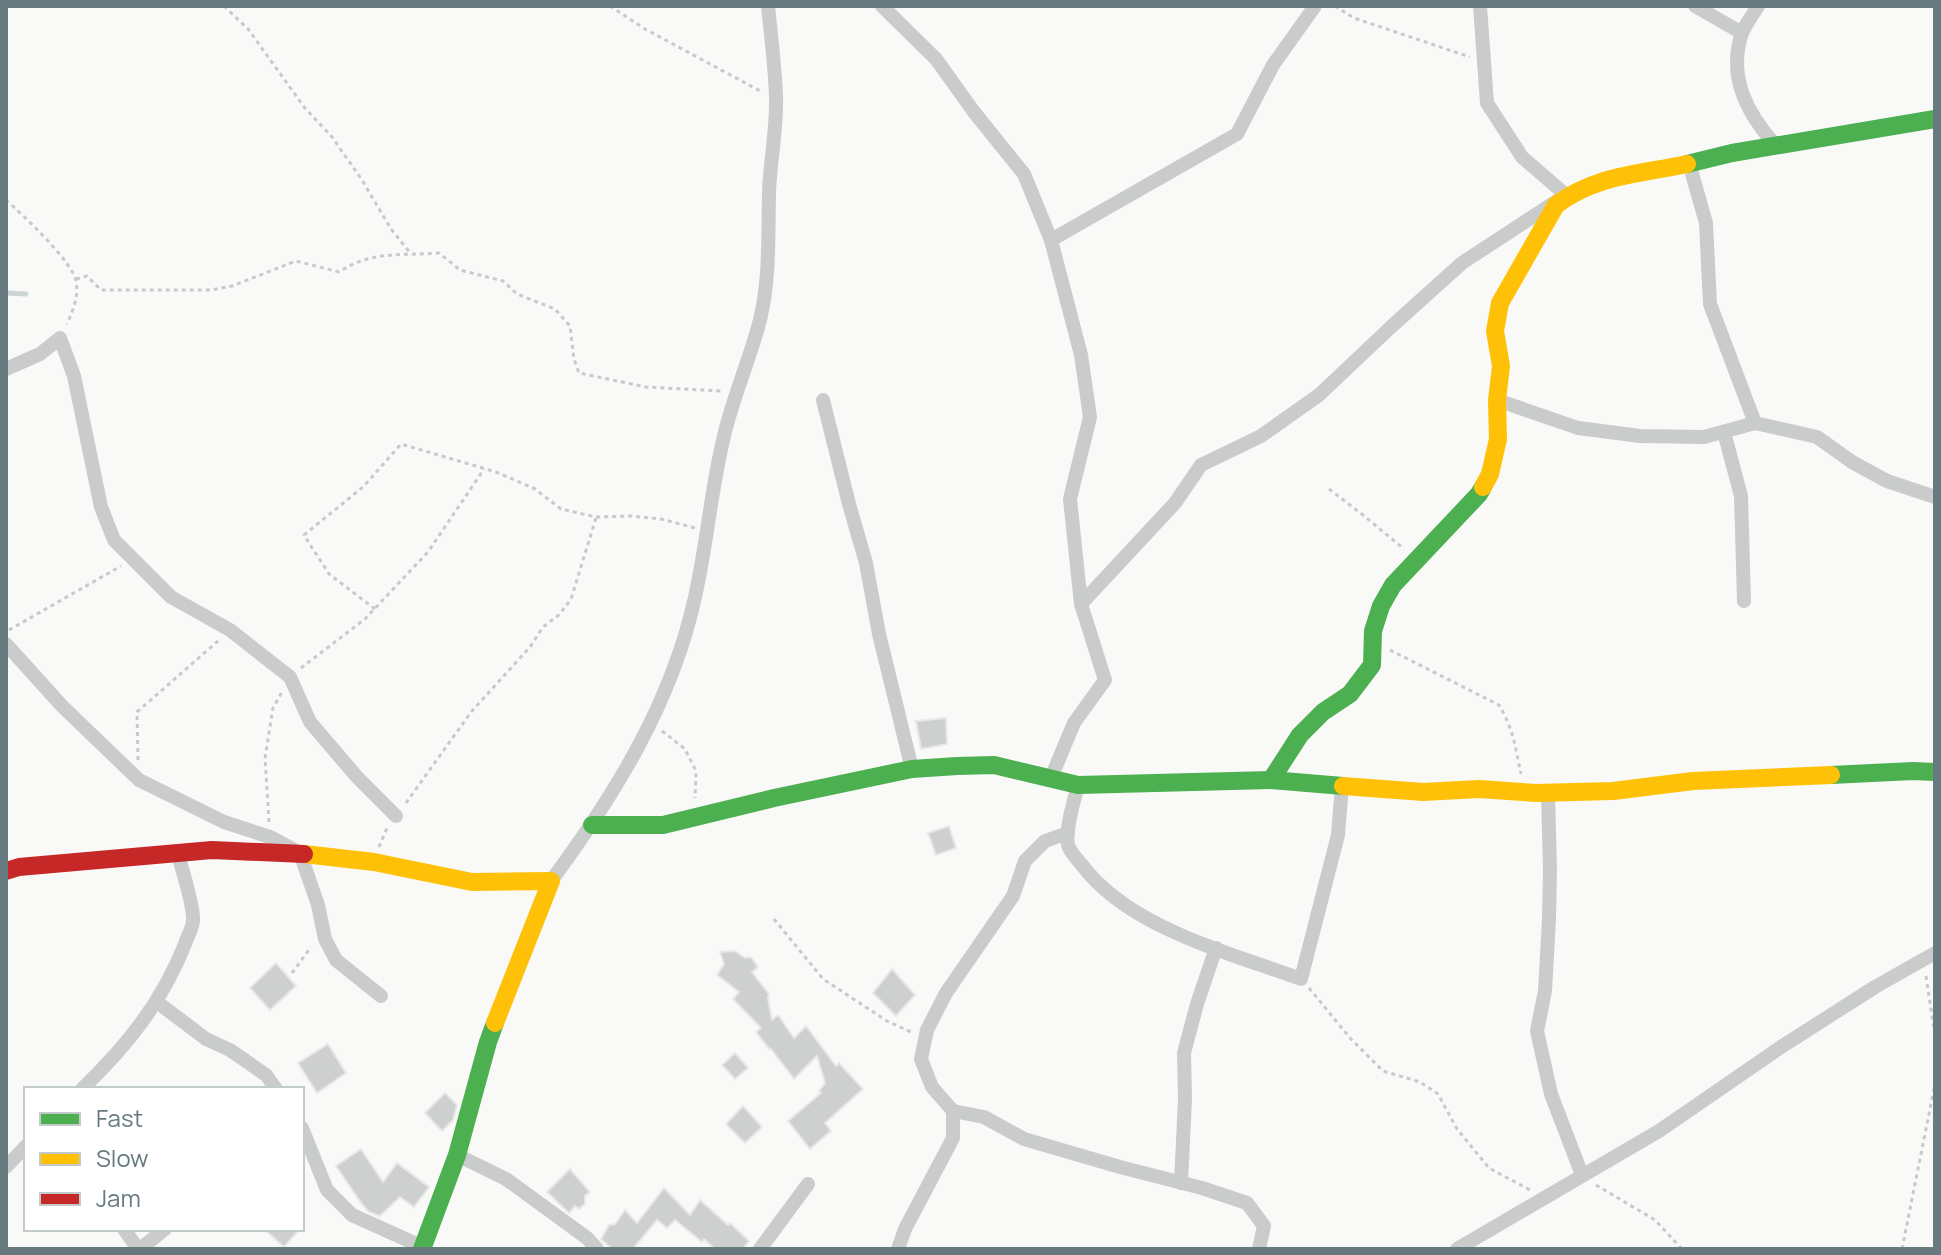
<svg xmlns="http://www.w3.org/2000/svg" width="1941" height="1255" viewBox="0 0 1941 1255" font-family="Manrope,sans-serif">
	<rect width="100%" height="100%" fill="#f9f9f8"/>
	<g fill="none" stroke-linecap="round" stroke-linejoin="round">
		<path stroke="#cbd5d6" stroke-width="5" d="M6 293 26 294"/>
	</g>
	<g fill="#ced0d0" stroke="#e8e8e8" stroke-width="2">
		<path d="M946 718 947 744 921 749 916 721Z"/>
		<path d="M949 826 956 848 936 855 928 833Z"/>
		<path d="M735 951 745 958 751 957 758 967 752 972 769 994 768 998 772 1020 778 1015 794 1038 806 1026 836 1066 839 1063 863 1089 825 1123 831 1131 810 1149 788 1121 821 1093 819 1091 825 1083 817 1056 794 1079 771 1049 770 1050 756 1032 761 1028 733 999 739 992 717 975 724 964 720 952Z"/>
		<path d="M276 963 296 986 270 1010 250 988Z"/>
		<path d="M892 969 915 995 896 1016 873 993Z"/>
		<path d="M328 1044 346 1073 317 1093 298 1063Z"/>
		<path d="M735 1053 748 1068 735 1079 722 1065Z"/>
		<path d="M445 1093 457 1105 453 1120 442 1131 425 1113Z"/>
		<path d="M743 1106 762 1127 745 1143 726 1124Z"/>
		<path d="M361 1149 383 1182 397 1163 429 1187 414 1207 400 1197 380 1216 369 1212 361 1203 336 1166Z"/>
		<path d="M570 1169 590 1192 585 1196V1204L579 1209 575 1206 569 1213 547 1192Z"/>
		<path d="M664 1188 690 1215 700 1200 728 1225 730 1223 749 1241 743 1249H715L704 1239 702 1242 675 1220 667 1228 657 1220 633 1249H612L601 1239 609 1225 615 1224 625 1210 637 1223Z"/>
		<path d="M264 1229H300L284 1247Z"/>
	</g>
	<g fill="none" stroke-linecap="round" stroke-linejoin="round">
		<g stroke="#c8c9ca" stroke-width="3" stroke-dasharray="4 4" stroke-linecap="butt">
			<path d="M224 6 248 29 304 107 332 137 362 180 391 229 411 254"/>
			<path d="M610 6 645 29 762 92"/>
			<path d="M1335 6 1354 18 1470 57"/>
			<path d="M6 200C23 215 72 261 76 281 79 297 73 310 67 324"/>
			<path d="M76 279 87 276 101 290H211L232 286 296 261 339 272C372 250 402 256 439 253L460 270 503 281 517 294 555 309 570 326 574 359 579 373 646 387 721 391"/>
			<path d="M1329 489 1363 515 1404 549"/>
			<path d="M375 609 329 574 304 535 363 487 401 444 496 472 535 489 561 509 596 517 630 516 661 519 695 528"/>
			<path d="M9 630 121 566"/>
			<path d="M1390 650 1499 705C1514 730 1515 747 1521 774"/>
			<path d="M301 668 365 619 428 552 484 469"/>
			<path d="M662 731 685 749 696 771 695 798"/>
			<path d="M138 760 137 712 218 641"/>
			<path d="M406 803 472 711 530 647 543 627 560 614 571 599 596 518"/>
			<path d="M269 822 265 758 273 708 282 692"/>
			<path d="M379 847 387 828"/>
			<path d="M774 919 823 979 887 1021 911 1032"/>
			<path d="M292 973 311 947"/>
			<path d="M1926 976 1935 1036"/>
			<path d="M1309 988 1350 1038 1383 1071 1420 1082 1438 1094 1457 1129 1489 1168 1530 1190"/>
			<path d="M1596 1185 1655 1220 1682 1249"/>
			<path d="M1902 1249 1935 1084"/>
		</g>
		<g stroke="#cacccc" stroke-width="14">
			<path d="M882 6 936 59 974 112 1024 174 1051 240 1081 355 1090 417 1070 499 1081 604 1105 680 1074 723 1051 778"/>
			<path d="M1695 6 1742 33"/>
			<path d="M1758 6C1753 14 1746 24 1742 33 1727 78 1748 115 1777 147"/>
			<path d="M1689 163 1706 223 1710 304 1755 423 1817 437 1852 462 1887 481 1935 497"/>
			<path d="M1051 240 1237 134 1273 65 1315 6"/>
			<path d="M6 369 40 354 60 338 74 376 101 507 114 540 171 597 230 630 290 677 310 722 357 777 396 816"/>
			<path d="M823 400 849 504 866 563 879 634 912 769"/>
			<path d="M1497 400 1578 428 1640 436 1704 437 1755 423"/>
			<path d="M1724 432 1741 496 1744 601"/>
			<path d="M1081 604 1175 503 1201 465 1261 436 1319 395 1392 326 1462 263 1566 195 1522 157 1487 103 1480 6"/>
			<path d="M6 644 62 706 139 780 224 822 270 837 300 853 318 905 325 939 336 960 381 996"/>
			<path d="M1078 785C1074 801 1065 829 1068 845 1070 852 1077 859 1082 865 1129 928 1230 953 1301 979L1338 835 1342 785"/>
			<path d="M1548 793 1550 870 1549 919 1545 991 1537 1031 1551 1094 1582 1175"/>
			<path d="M551 881C614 796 672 703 695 597 707 544 711 489 724 436 733 397 750 359 760 320 770 279 768 235 769 193 770 161 777 129 776 97 775 66 771 36 768 6"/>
			<path d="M157 1002 206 1039 230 1050 266 1075 276 1089"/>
			<path d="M82 1089C127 1046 162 1002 185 944 187 937 193 928 193 920 194 905 182 870 178 854"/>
			<path d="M953 1111 984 1117 1024 1139 1120 1167 1202 1188 1247 1203 1264 1226 1259 1249"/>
			<path d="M302 1128 327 1190 352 1215 423 1247"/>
			<path d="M457 1155 506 1179 587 1238 597 1249"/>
			<path d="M6 1167 26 1146"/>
			<path d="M1181 1183 1185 1099 1184 1053 1197 1004 1216 948"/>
			<path d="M124 1229 138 1249"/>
			<path d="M140 1249 165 1229"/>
			<path d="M760 1249 808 1184"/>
			<path d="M898 1249 905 1229 953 1138V1111L932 1087 921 1059 927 1030 946 993 1013 896 1025 861 1045 841 1068 833"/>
			<path d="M1457 1249 1659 1131 1781 1047 1875 987 1935 953"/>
		</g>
		<g stroke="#4caf50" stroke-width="18">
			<path d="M1687 164 1732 153 1935 119"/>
			<path d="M1831 775 1913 771 1935 772"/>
			<path d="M1271 780 1300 735 1323 712 1350 694 1372 665 1373 631 1381 606 1393 585 1479 494 1483 487"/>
			<path d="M592 825H663L774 798 912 769 957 766 994 765 1078 785 1271 780 1343 786"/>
			<path d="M422 1249 457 1155 488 1042 495 1023"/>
		</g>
		<g stroke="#ffc107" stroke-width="18">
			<path d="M1483 487 1490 474 1498 439 1497 400 1501 366 1495 331 1500 303 1556 205C1595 175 1641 174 1687 164"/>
			<path d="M1343 786 1423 792 1479 789 1536 793 1613 791 1693 781 1831 775"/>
			<path d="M304 854 374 862 472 882 551 881 495 1023"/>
		</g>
		<path stroke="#c62828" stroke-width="18" d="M6 871 19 867 212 850 304 854"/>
	</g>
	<rect width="1941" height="1255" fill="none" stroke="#667a80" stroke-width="16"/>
	<rect x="24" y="1087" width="280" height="144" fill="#ffffff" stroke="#c2cacc" stroke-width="2"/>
	<rect x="40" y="1113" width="40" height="12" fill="#4caf50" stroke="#c2cacc" stroke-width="2"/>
	<text x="96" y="1127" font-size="24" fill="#667a80">Fast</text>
	<rect x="40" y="1153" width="40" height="12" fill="#ffc107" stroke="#c2cacc" stroke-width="2"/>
	<text x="96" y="1167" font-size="24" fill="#667a80">Slow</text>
	<rect x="40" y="1193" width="40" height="12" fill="#c62828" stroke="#c2cacc" stroke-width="2"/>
	<text x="96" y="1207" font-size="24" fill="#667a80">Jam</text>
</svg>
